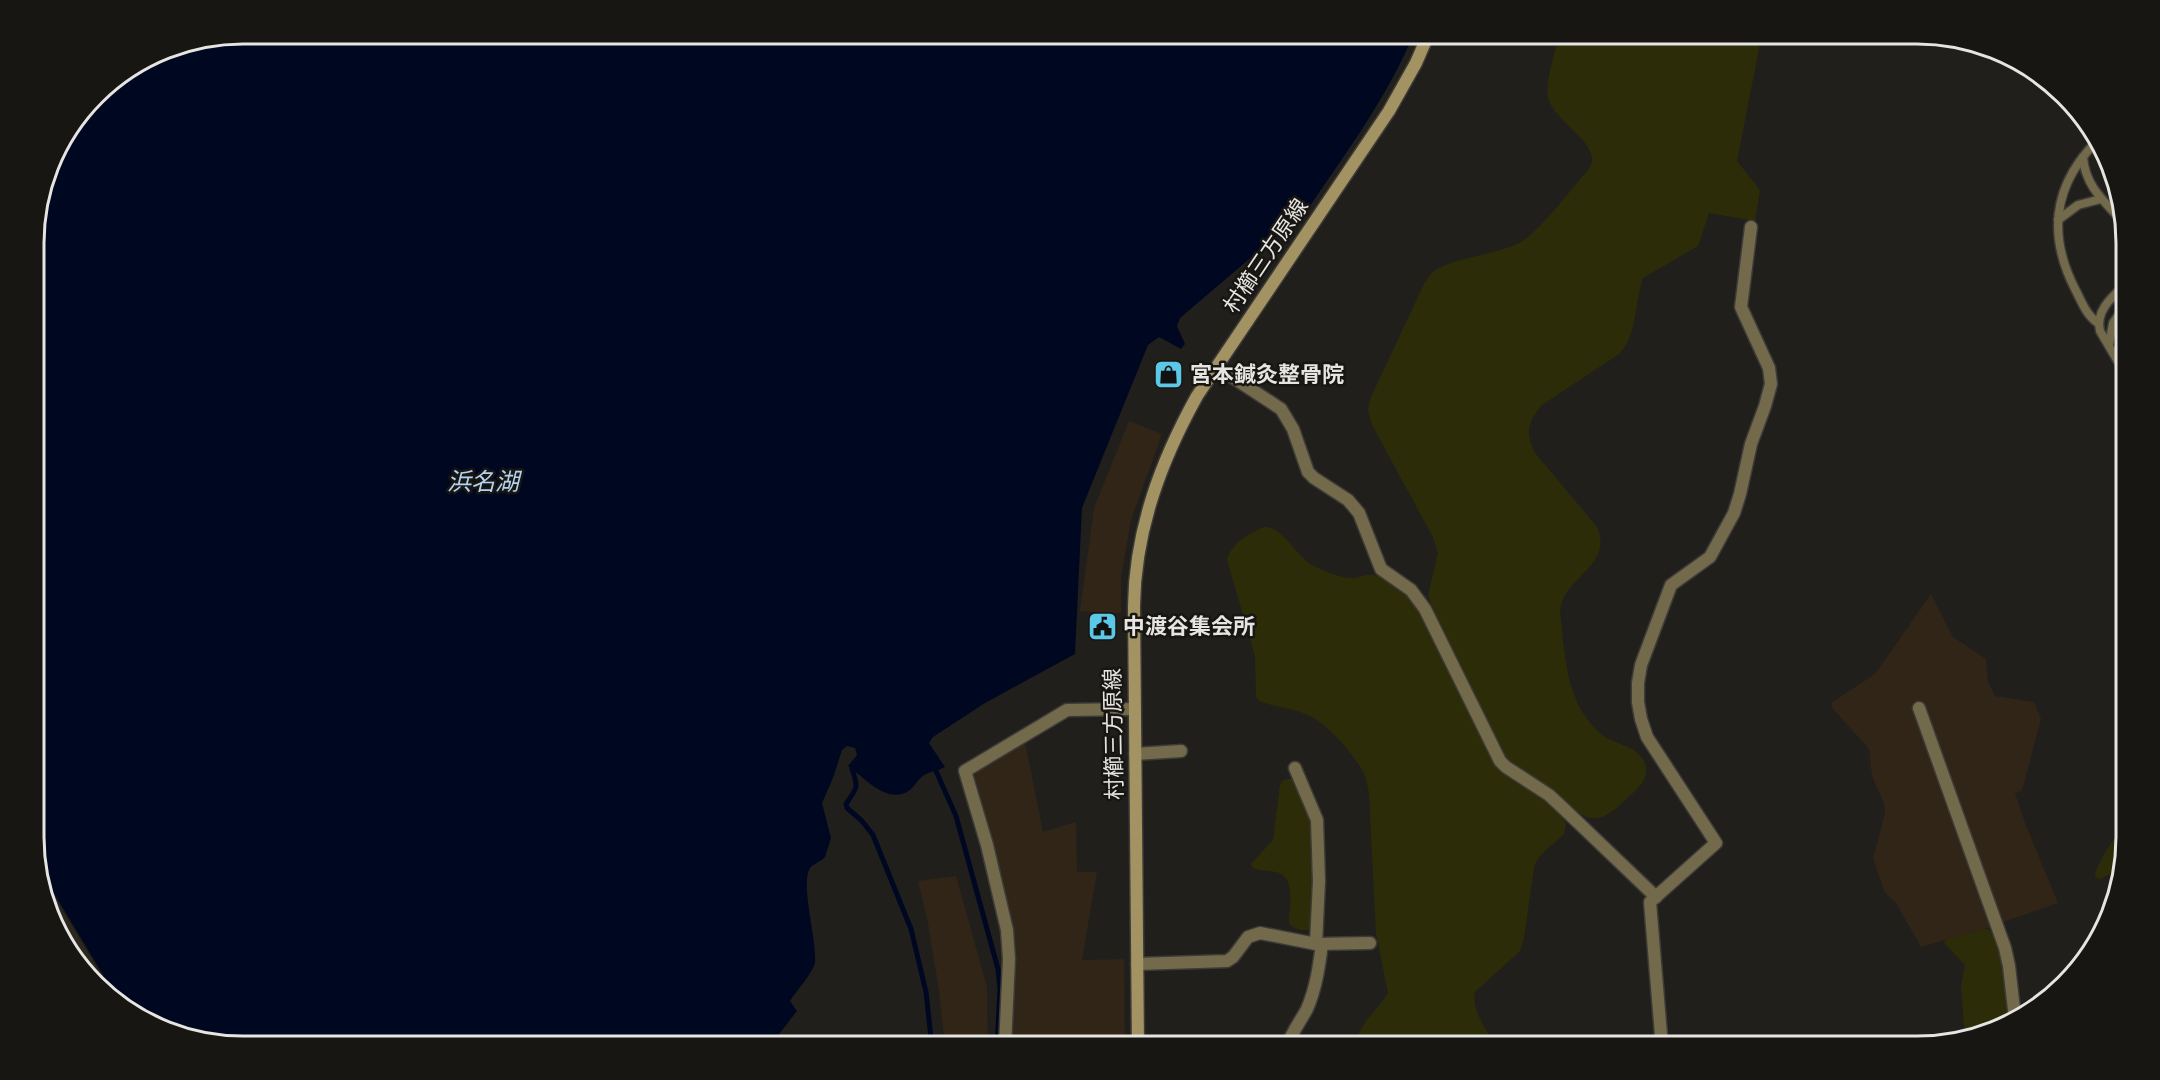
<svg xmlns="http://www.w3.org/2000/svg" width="2160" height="1080" viewBox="0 0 2160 1080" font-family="Karla,'Noto Sans JP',sans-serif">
	<rect width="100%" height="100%" fill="#211f1c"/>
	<g fill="#302516">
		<path d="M1129 421 1162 434 1131 520 1121 577V613L1080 611 1094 508Z"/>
		<path d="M1931 594 1953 637 1986 659 1988 682 1995 696 2034 702 2041 719 2022 791 2015 793 2025 823 2058 903 2003 922 1922 700 1911 705 1990 927 1921 947 1896 903 1885 893 1873 859 1885 813 1884 804 1872 776 1869 749 1833 709 1831 703 1875 674Z"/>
		<path d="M1025 742 1043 832 1076 822 1077 872H1097L1082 960 1124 959 1125 1047H1010L1014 974 973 778 976 770Z"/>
		<path d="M956 876 987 987 988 1047H945L939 991 928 923 918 881Z"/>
	</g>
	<path fill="#2c281e" d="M35 865 114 996 76 965Z"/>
	<g fill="#2c2d08">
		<path d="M1560 33H1762L1737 161 1760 190 1755 221 1709 213 1698 246 1643 278C1634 302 1638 335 1619 354L1542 405C1527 423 1525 432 1535 453L1597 527C1614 567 1563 576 1560 611 1565 655 1565 703 1601 734 1614 745 1639 745 1645 764 1649 775 1642 785 1634 792 1624 801 1611 816 1597 818 1592 818 1588 818 1584 816 1572 809 1563 798 1552 790 1535 777 1513 770 1502 751L1432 607 1428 595 1438 553 1433 537 1372 425 1368 410 1371 397 1424 284C1426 281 1429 276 1432 273 1448 258 1498 255 1521 242 1540 231 1572 188 1588 170 1589 167 1592 165 1592 162 1596 141 1552 119 1548 97 1545 81 1556 50 1560 33Z"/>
		<path d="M1264 527C1285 527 1295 557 1314 566 1324 571 1338 577 1349 578 1357 579 1365 574 1372 575 1390 577 1411 598 1419 612L1495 765C1516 788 1549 796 1566 823L1564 834C1552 846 1540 851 1534 867L1524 938 1520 951 1475 992C1471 1010 1487 1031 1496 1047H1355C1358 1023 1377 1012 1388 993L1376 933 1369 794C1368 788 1367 781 1365 776 1358 758 1326 722 1308 715 1293 708 1275 707 1259 701L1256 696 1255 656 1227 560C1231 544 1249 533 1264 527Z"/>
		<path d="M1287 779H1292L1296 783 1312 821 1314 881 1312 928C1305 932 1293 930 1289 923 1289 907 1297 877 1276 872 1268 870 1260 871 1253 868L1251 864 1273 840 1280 785 1282 781Z"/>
		<path d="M2127 824V838L2120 869 2100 879 2096 878 2095 874C2102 855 2113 838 2127 824Z"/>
		<path d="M1984 929H1988C2004 941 2006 999 2009 1020L1965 1035 1961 987 1965 965 1944 943 1947 939Z"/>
	</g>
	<path fill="#000821" d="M242 33H1414C1386 101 1340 161 1299 222L1294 221 1180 318 1177 326 1185 344 1181 349 1159 337 1148 345 1082 508 1075 654 985 703 933 737 929 743 945 767C938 771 930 771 923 776 918 779 915 786 910 790 888 806 865 778 848 766L857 755 855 748 847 746 842 750 833 778 822 803 831 838 825 857C821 862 814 863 810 868 800 884 817 939 815 962 814 971 796 992 790 1001L797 1011 769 1047H242L150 1026 117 998 35 862 33 228 55 149 104 85 162 49Z"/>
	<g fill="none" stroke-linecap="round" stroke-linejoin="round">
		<g stroke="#000821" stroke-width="5">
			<path d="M852 769C859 789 857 787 846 804L847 808 862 821 873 835 911 929 926 992 932 1047"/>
			<path d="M936 771 956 816 998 969 1000 989 997 1047"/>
		</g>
		<defs>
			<g id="lane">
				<path d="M2097 141C2053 185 2047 234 2075 289 2082 302 2086 315 2098 323"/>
				<path d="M2083 157C2085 187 2106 203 2125 224"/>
				<path d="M2058 220 2078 205 2101 199"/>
				<path d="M2125 285C2112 297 2095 311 2100 331L2126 375"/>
				<path d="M2109 345 2113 323 2126 305"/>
			</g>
			<g id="street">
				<path d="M1217 367 1281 409 1293 429 1308 472 1314 478 1348 500 1359 513 1381 569 1411 590 1425 609 1500 761 1506 767 1549 795 1564 809 1656 897"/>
				<path d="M1919 708 2005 948 2009 966 2015 1018"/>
				<path d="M1135 754 1181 751"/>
				<path d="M1295 768 1317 820 1319 881 1316 944"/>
				<path d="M1137 964 1227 961 1233 957 1248 937 1260 933 1316 944 1370 943"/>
				<path d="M1005 1047 1009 959 1007 930 987 845 965 771 1067 710 1135 709"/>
				<path d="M1287 1047C1291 1033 1300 1022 1307 1009 1316 988 1319 967 1322 944"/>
				<path d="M1662 1047 1650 902 1716 843 1647 737 1641 719 1638 702V683L1641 665 1671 585 1710 557 1734 513 1740 494 1751 444 1765 406 1771 384 1769 368 1741 307 1751 227"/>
			</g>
			<path id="secondary" d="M1138 1047 1134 606C1135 530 1161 461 1197 396L1389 111 1416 63 1429 33"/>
		</defs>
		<use href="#lane" stroke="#3d3b38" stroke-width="11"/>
		<use href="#street" stroke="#3d3b38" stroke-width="15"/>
		<use href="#secondary" stroke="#3d3b38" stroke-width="15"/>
		<use href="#lane" stroke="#73694b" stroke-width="8"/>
		<use href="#street" stroke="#73694b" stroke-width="12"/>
		<use href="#secondary" stroke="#a39362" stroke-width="12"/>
	</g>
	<defs>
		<symbol id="shop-square" viewBox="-11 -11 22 22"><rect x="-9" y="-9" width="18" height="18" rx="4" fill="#5ac8e6" stroke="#181613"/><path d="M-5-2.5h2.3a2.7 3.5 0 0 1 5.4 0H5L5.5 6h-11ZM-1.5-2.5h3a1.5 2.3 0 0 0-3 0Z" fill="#111"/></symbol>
		<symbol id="civic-square" viewBox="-11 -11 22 22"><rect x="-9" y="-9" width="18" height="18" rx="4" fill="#5ac8e6" stroke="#181613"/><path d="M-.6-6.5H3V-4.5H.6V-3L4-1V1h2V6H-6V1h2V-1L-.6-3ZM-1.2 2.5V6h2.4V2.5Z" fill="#111"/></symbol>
	</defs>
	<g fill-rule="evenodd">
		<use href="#shop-square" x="1152" y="358" width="33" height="33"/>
		<use href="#civic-square" x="1086" y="610" width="33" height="33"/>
	</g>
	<g text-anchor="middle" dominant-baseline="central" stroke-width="5" stroke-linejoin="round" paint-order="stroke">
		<g font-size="22" fill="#e6e5e2" stroke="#181613">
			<text transform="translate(1266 256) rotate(-56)">村櫛三方原線</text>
			<text transform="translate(1114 734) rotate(-91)">村櫛三方原線</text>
		</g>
		<g font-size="22" font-weight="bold" fill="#e6e5e2" stroke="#181613" text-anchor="start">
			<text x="1190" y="375">宮本鍼灸整骨院</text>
			<text x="1123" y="627">中渡谷集会所</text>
		</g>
		<g font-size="24" font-style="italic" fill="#b5d1f0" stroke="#181613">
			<text x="483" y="482">浜名湖</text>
		</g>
	</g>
	<path d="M0 0H2160V1080H0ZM243 44H1917A199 199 0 0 1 2116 243V837A199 199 0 0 1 1917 1036H243A199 199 0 0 1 44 837V243A199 199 0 0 1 243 44Z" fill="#181613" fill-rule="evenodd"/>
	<path fill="none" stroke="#e6e5e2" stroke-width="3" d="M243 44H1917A199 199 0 0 1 2116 243V837A199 199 0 0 1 1917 1036H243A199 199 0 0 1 44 837V243A199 199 0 0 1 243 44Z"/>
</svg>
